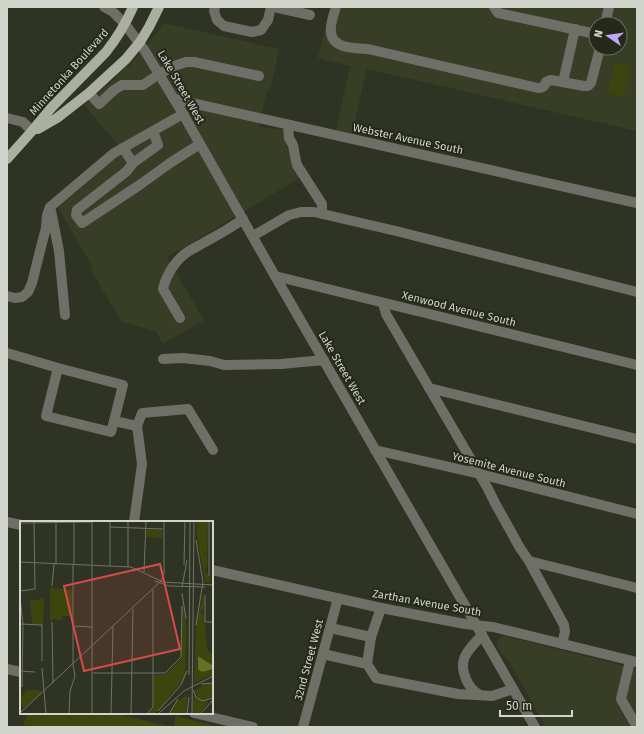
<svg xmlns="http://www.w3.org/2000/svg" width="644" height="734" viewBox="0 0 644 734" font-family="'Fira Sans',sans-serif">
	<rect width="100%" height="100%" fill="#2f3323"/>
	<g fill="#383d26" fill-rule="evenodd">
		<path d="M330 7H637V131L367 69 352 133 336 130 350 66 318 58ZM596 24H620V48H596Z"/>
		<path d="M163 23 279 49 270 90H267L259 127 270 128 283 130 285 133 290 147V158L292 163 300 178 167 257 204 320 163 344 156 331 122 322 90 269 93 267 58 208 119 155 124 152 84 105 90 100 113 80 124 68 130 65 157 33Z"/>
		<path d="M504 636 637 669V727H546L508 660 504 657 498 648 497 645V642L498 639Z"/>
	</g>
	<g fill="#3c450e">
		<path d="M615 62 631 66 624 97 608 93Z"/>
		<path d="M27 713H112L173 727 176 716 219 727H23Z"/>
	</g>
	<g fill="none" stroke-linecap="round" stroke-linejoin="round">
		<g stroke="#6e7068" stroke-width="10">
			<path d="M104 7 113 12 125 24 145 51 183 114 275 276 535 727"/>
			<path d="M215 7 214 11 217 20 224 26 252 32 261 30 268 20 271 7"/>
			<path d="M274 7 310 15"/>
			<path d="M336 7C334 13 330 27 331 32 332 49 355 48 368 49L538 88C542 88 545 86 546 82L551 80 584 86H588L591 83 600 48"/>
			<path d="M494 7 498 13 596 34"/>
			<path d="M605 24 609 7"/>
			<path d="M563 82 575 29"/>
			<path d="M89 93 99 104 114 90 122 85H143L159 74 174 66 186 62H194L259 76"/>
			<path d="M174 99 637 203"/>
			<path d="M7 118 23 122 32 131"/>
			<path d="M288 125 289 138 293 145 295 156 297 165 322 204V214"/>
			<path d="M123 148 133 163 127 171 77 210 76 215 82 223 141 184 170 163 200 144"/>
			<path d="M133 163 158 145 153 131"/>
			<path d="M51 211 59 251 65 315"/>
			<path d="M253 236 289 215 301 212H314L396 231 637 292"/>
			<path d="M275 276 637 365"/>
			<path d="M7 296 15 298 22 297 28 292 32 283 41 247 46 228 47 215 50 207 114 153 183 114"/>
			<path d="M383 303 386 314 487 487 495 503 520 548 529 561 564 625 565 632 562 644"/>
			<path d="M180 318 163 289C166 275 176 259 189 251 194 248 200 245 205 242 218 235 231 228 243 219"/>
			<path d="M7 353 58 368 123 385 114 421 137 426"/>
			<path d="M163 359 183 358 210 361 224 365 281 364 324 360"/>
			<path d="M58 368 46 416 111 432 114 421"/>
			<path d="M429 388 637 439"/>
			<path d="M375 450 480 474 637 514"/>
			<path d="M7 522 21 525"/>
			<path d="M134 522 142 464 137 426 142 413 188 409 213 450"/>
			<path d="M529 561 637 588"/>
			<path d="M212 570 381 608 465 624 493 627 637 662"/>
			<path d="M330 628 371 637"/>
			<path d="M323 654 367 664 376 678 458 694 492 696 513 689"/>
			<path d="M630 661 621 699 637 727"/>
			<path d="M367 664 371 637 381 608"/>
			<path d="M7 669 21 672"/>
			<path d="M480 695C473 691 469 687 466 679 457 658 469 650 482 635"/>
			<path d="M194 713 253 727"/>
			<path d="M303 727 338 598"/>
		</g>
		<g stroke="#abaf9f" stroke-width="10">
			<path d="M38 129 57 118 89 93 126 59 140 42 149 27 159 7"/>
			<path d="M7 159 32 131 52 107 106 52C117 38 126 23 133 7"/>
		</g>
	</g>
	<g text-anchor="middle" dominant-baseline="central" stroke-width="4" stroke-linejoin="round" paint-order="stroke">
		<g font-size="11" fill="#d2d5cb" stroke="#252919">
			<text transform="translate(69 72) rotate(-48)">Minnetonka Boulevard</text>
			<text transform="translate(181 87) rotate(60)">Lake Street West</text>
			<text transform="translate(408 139) rotate(12)">Webster Avenue South</text>
			<text transform="translate(459 309) rotate(14)">Xenwood Avenue South</text>
			<text transform="translate(342 368) rotate(60)">Lake Street West</text>
			<text transform="translate(509 470) rotate(14)">Yosemite Avenue South</text>
			<text transform="translate(427 603) rotate(10)">Zarthan Avenue South</text>
			<text transform="translate(309 660) rotate(-75)">32nd Street West</text>
		</g>
	</g>
	<g transform="translate(20 521)">
		<rect width="193" height="193" fill="#2f3323"/>
		<path d="M176 0H188L187 45 185 50 190 56V62L185 60 177 17ZM127 8 142 9V17L126 16ZM30 65 32 67 52 69V95H43V99L32 98 30 101ZM9 71 11 80 24 77 23 105 12 102ZM184 71V86L181 91 184 94 187 128 193 135V145L178 136 177 146 182 151 193 148V153L174 162 176 104ZM162 76 167 108 165 156 135 193H128L134 187V154L146 153 161 138ZM186 162 193 163V176L181 179 174 170ZM7 169H21V172L3 188 0 177ZM167 174 166 193H149L158 180ZM173 175 189 180 179 193H173Z" fill="#3c450e"/>
		<path d="M178 135 192 144 193 148 182 151 178 148Z" fill="#647226"/>
		<path fill="none" stroke="#707466" stroke-width="1" d="M72 0V193M90 0V45M36 1V43M54 1V43M0 2 72 1M90 6 143 8M0 41 111 46 143 61 193 64M164 44 165 0M108 46V0M124 51 126 0M189 55V0M135 60 149 65 185 66M32 65 34 43M162 66 167 39M0 70 15 68 14 0M162 72 166 98M185 74V101H193M0 77 3 103 2 166M32 101 33 162M0 103 22 104V140M176 104 183 61 176 19M53 105 72 106M22 147 26 193M0 150 15 151M73 152H145L161 136 162 85M169 154 170 0M181 163 193 162M173 169 176 176 182 180 193 177M138 190 161 164 167 150M0 192 141 60 144 53V0M49 193 50 170 55 155 53 143V43M91 193 93 106M111 193 113 88M127 193 133 186V69M138 193 164 170 193 155M149 193 158 178M167 193 169 176M172 193 174 0M180 193 193 179"/>
		<path fill="#d54b49" fill-opacity="0.15" stroke="#d54b49" stroke-width="2" d="M140 43 160 128 64 150 44 65Z"/>
		<rect width="193" height="193" fill="none" stroke="#d2d5cb" stroke-width="2"/>
	</g>
	<rect width="644" height="734" fill="none" stroke="#d2d5cb" stroke-width="16"/>
	<g transform="translate(608 36) rotate(283)"><circle r="19" fill="#252919" stroke="#6a6e60"/>
	<path d="M0-3L7 15L0 10L-7 15Z" fill="#c0a8f3"/>
	<text y="-6" font-size="11" font-weight="bold" text-anchor="middle" fill="#d2d5cb">N</text>
	</g>
	<path d="M500 710v6h72v-6" fill="none" stroke="#d2d5cb" stroke-width="2"/>
	<text x="506" y="710" font-size="12" fill="#d2d5cb" stroke="#252919" stroke-width="3" paint-order="stroke">50 m</text>
</svg>
